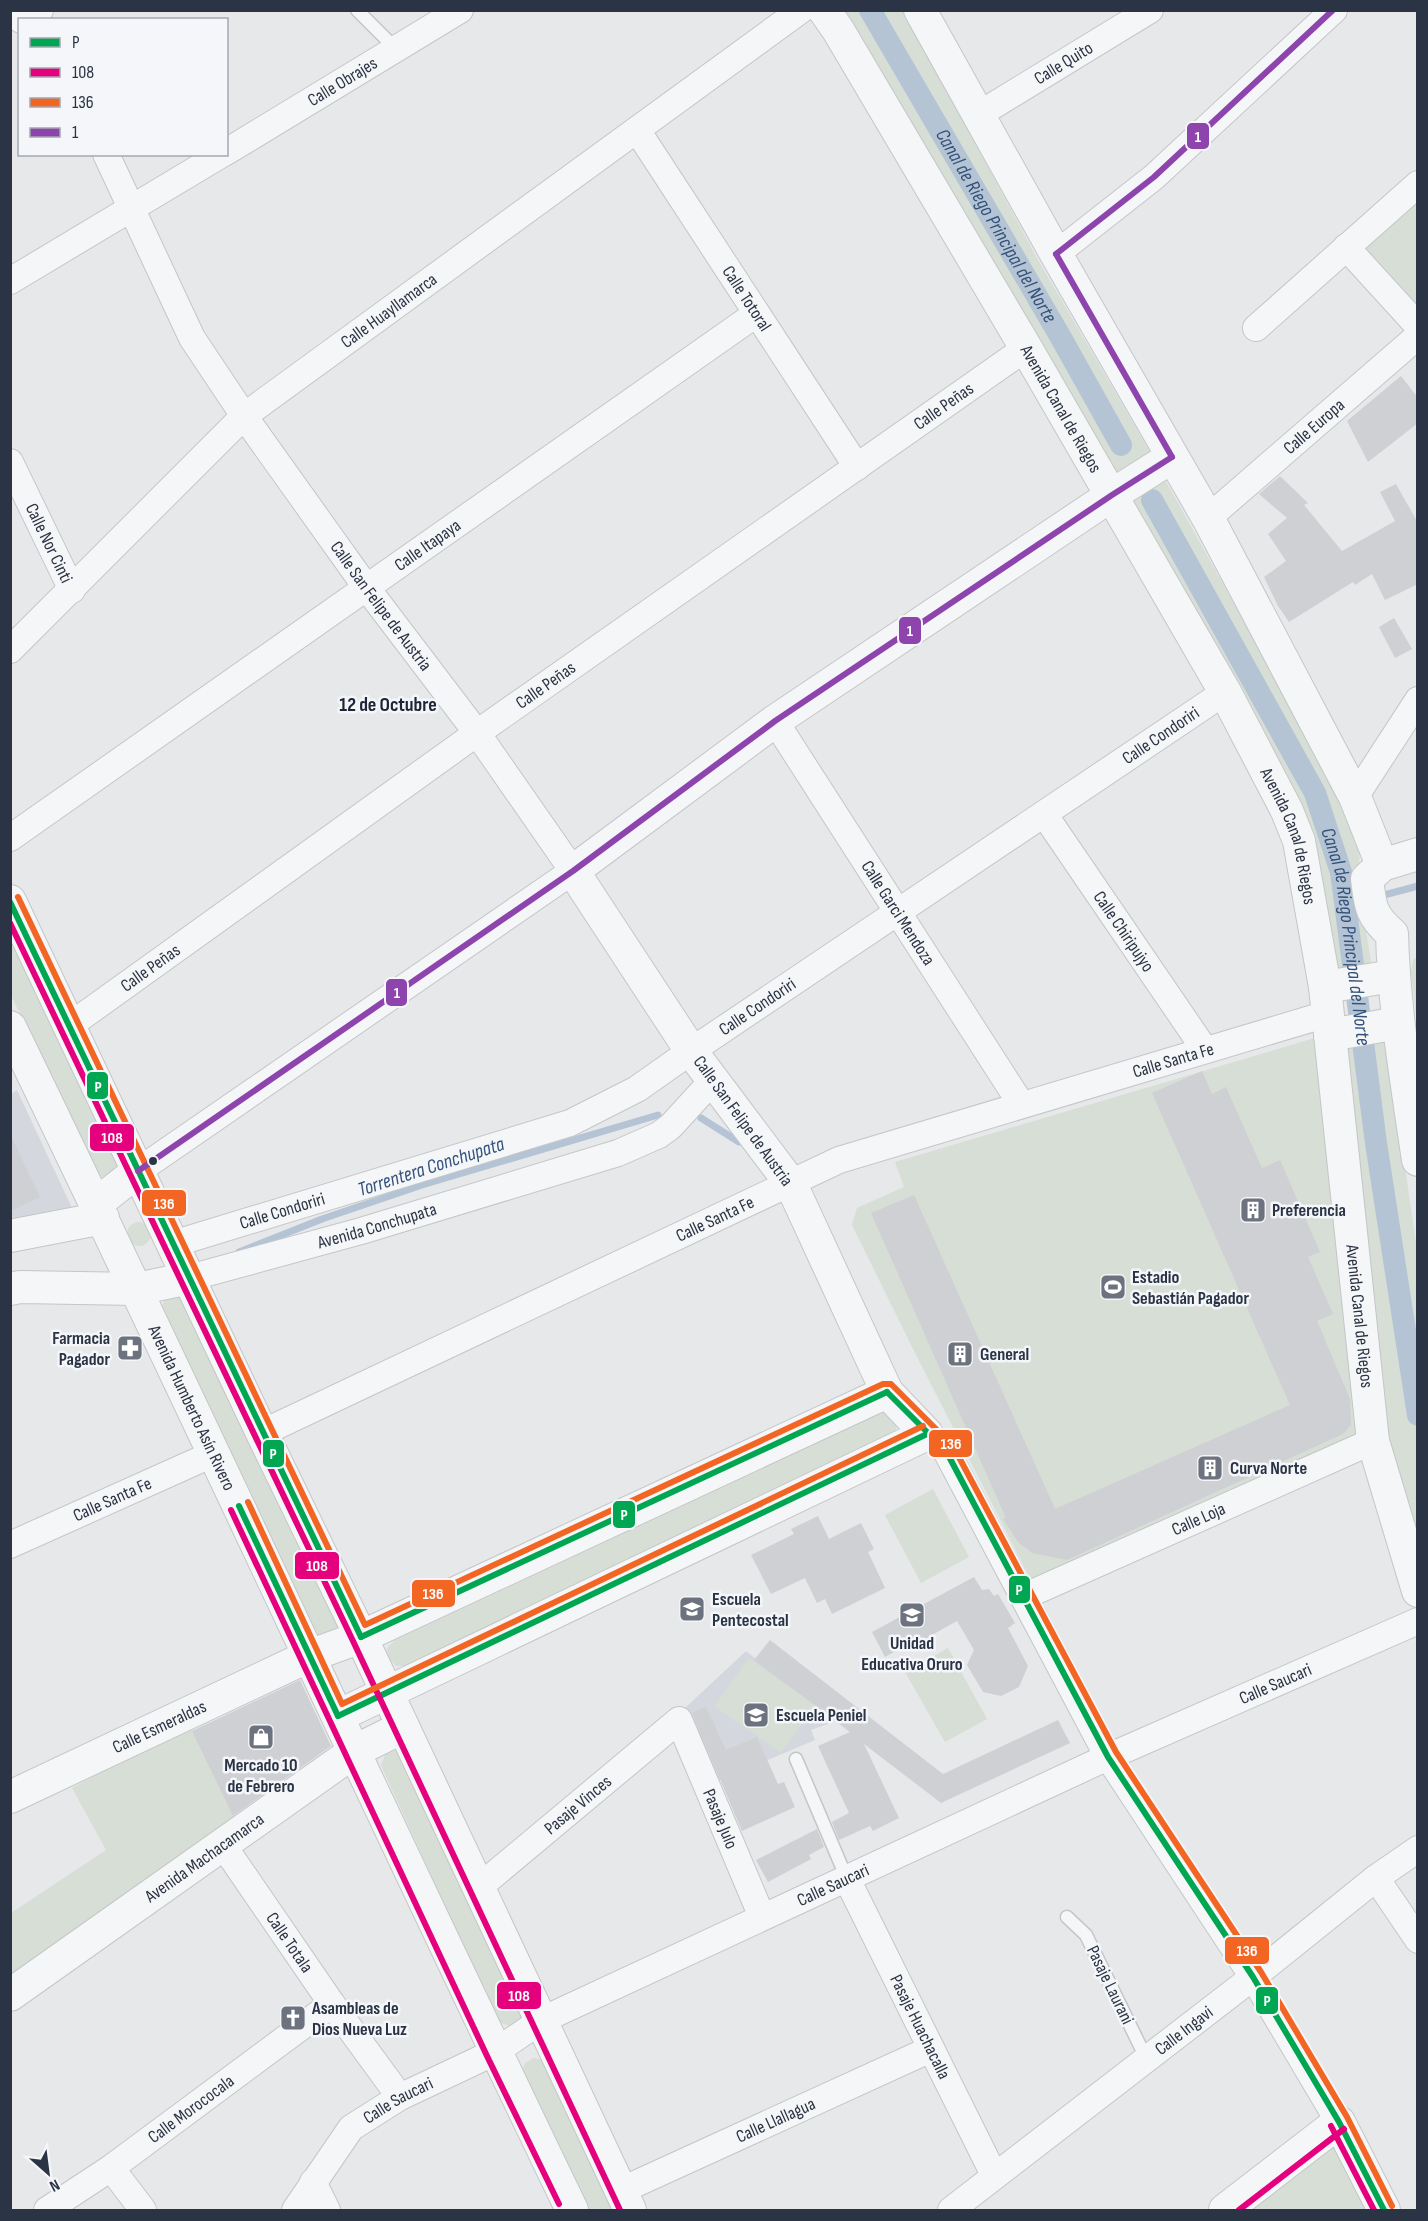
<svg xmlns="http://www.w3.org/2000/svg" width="1428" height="2221" viewBox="0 0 1428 2221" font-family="'Sofia Sans Condensed',sans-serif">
	<rect width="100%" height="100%" fill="#e6e8ea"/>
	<g fill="#d4d7dd">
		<path d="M17 1090 72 1208 11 1221 10 1095Z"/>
		<path d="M746 1651 833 1722 811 1730 815 1740 716 1782 685 1708Z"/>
	</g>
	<g fill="#d6ded6">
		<path d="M838 11H904L1038 260 1150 452 1115 475Z"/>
		<path d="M1417 198V315L1359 250Z"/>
		<path d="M1163 476 1334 784 1360 848 1358 882 1372 968 1332 974 1313 844 1129 498Z"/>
		<path d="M10 932 117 1162V1168L109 1176 98 1177 11 995Z"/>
		<path d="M1417 957V1024L1411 972 1413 960Z"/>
		<path d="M1386 1036 1418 1257 1417 1563 1385 1430 1342 1044Z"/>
		<path d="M1315 1038 1359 1435 1033 1584 913 1349 852 1225 857 1208 904 1187 895 1162Z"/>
		<circle cx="139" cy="1234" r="12"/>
		<path d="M180 1292 340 1630 323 1638 316 1632 164 1311 162 1306 166 1296Z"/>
		<path d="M883 1412C898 1414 901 1430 889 1439L407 1666H396L388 1658 387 1648 395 1640Z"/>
		<path d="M933 1489 969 1557 921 1583 885 1515Z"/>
		<path d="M948 1648 987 1719 945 1742 905 1672Z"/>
		<path d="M749 1658 815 1706 781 1753 714 1706Z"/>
		<path d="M190 1725 234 1818 11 1977V1913L106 1850 72 1788Z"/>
		<path d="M394 1751H399L522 2017C516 2028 505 2028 497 2019L383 1770 381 1765 385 1755Z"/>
		<path d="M534 2058 546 2061 619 2210H586L521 2074 525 2063Z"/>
		<path d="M1334 2146 1374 2210H1248Z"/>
	</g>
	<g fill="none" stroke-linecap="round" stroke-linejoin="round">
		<g stroke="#b4c4d5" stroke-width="7">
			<path d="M1384 895 1418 886"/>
			<path d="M701 1118 739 1142"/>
			<path d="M239 1252 322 1219 422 1185 658 1115"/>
		</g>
		<g stroke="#b4c4d5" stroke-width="22">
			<path id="s1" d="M870 10 1060 336 1121 445"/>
			<path id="s2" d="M1152 500 1315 793 1341 872 1376 1143 1418 1415"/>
		</g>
	</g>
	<g fill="#ced0d3">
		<path d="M1401 376 1418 398V423L1368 462 1347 421Z"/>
		<path d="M1280 476 1308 503 1304 505 1342 551 1395 521 1380 492 1396 484 1418 523V584L1385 600 1372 574 1355 585 1353 582 1289 622 1278 606 1264 577 1286 561 1268 534 1287 518 1259 494Z"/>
		<path d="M1394 618 1412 649 1395 658 1379 627Z"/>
		<path d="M1202 1071 1212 1094 1226 1087 1262 1168 1280 1160 1320 1252 1308 1257 1333 1314 1317 1321 1350 1399 1351 1425 1343 1434 1067 1560 1032 1553 1018 1542 1003 1519 1006 1518 871 1213 914 1195 1055 1509 1290 1405 1152 1093Z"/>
		<path d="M10 1134 40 1197 10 1211Z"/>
		<path d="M818 1516 829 1539 861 1523 874 1549 868 1552 885 1588 832 1614 825 1599 817 1603 805 1578 771 1594 751 1555 794 1534 791 1529Z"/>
		<path d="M974 1577 982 1590 989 1589 994 1596 998 1594 1015 1623 1008 1628 1028 1666 1019 1687 1001 1696 983 1692 967 1665 974 1650 957 1621 909 1648 905 1646 885 1657 872 1632Z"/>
		<path d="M770 1640 943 1774 1058 1720 1070 1743 941 1803 864 1744 899 1818 873 1831 870 1826 839 1840 832 1822 849 1813 818 1746 850 1732 754 1660Z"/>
		<path d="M300 1680 331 1746 233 1816 192 1731Z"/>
		<path d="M706 1707 726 1750 757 1737 778 1784 784 1782 795 1807 742 1831 692 1713Z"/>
		<path d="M817 1829 824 1847 809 1855 811 1859 768 1882 756 1860Z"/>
	</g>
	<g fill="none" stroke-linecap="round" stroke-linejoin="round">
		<defs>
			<g id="service">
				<path d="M357 10 396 49"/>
				<path d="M796 1759 847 1879"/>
				<path d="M1067 1917 1086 1935 1146 2058"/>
			</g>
			<g id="minor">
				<path d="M21 20 40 10"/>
				<path id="s3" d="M978 115 1150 10"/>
				<path id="s4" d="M637 130 857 467"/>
				<path id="s5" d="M226 152 460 10"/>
				<path id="s6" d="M106 154 192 338 244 416 366 587 477 733 573 871 138 1171"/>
				<path d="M1346 247 1418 326"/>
				<path d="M1056 254 1154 177 1334 10"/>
				<path d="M10 281 222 154"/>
				<path d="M1256 328 1418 184"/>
				<path id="s7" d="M10 462 72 590"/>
				<path id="s8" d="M1208 518 1418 336"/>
				<path id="s9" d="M10 650 244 416 801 10"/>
				<path id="s10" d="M775 721 1021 1104"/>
				<path d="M1355 797 1418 700"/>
				<path id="s11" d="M1044 814 1205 1050"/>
				<path id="s12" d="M10 838 756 314"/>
				<path id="s13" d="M69 1026 477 733 1026 348"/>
				<path id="s14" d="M173 1244 570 1123 637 1089 691 1051 1225 692"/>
				<path id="s15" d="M189 1278 361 1231 618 1153 659 1135 671 1126 713 1080"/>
				<path id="s16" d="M262 1433 839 1160 1327 1014"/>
				<path d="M927 1434 946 1451 1108 1757 1253 1977 1339 2122"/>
				<path id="s17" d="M10 1545 215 1453"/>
				<path id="s18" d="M1023 1597 1373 1441"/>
				<path id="s19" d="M223 1845 332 2004 400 2097"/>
				<path d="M1376 1878 1418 1940"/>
				<path id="s20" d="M847 1879 994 2175"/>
				<path id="s21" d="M478 1888 679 1720 762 1917"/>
				<path d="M111 2168 143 2210"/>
				<path d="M313 2182 327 2210"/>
				<path id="s22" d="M620 2191 931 2049"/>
				<path id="s23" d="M47 2210 111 2168 332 2004"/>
				<path id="s24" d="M295 2210 351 2128 400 2097 495 2052 542 2020 1108 1757 1418 1621"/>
				<path id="s25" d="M951 2210 1253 1977 1376 1878 1418 1849"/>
			</g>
			<g id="tertiary">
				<path id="s26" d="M824 10 838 30 1026 348 1225 692 1287 811 1299 841 1325 987 1373 1441 1418 1591"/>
				<path d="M920 10 1056 254 1208 518 1355 797 1382 865"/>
				<path d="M1418 854 1382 865 1367 879C1370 906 1371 916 1392 934 1394 1010 1407 1085 1418 1160"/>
				<path d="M10 901 262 1433 361 1637 630 2210"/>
				<path d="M1325 987 1393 976"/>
				<path id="s27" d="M10 1027C201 1420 382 1817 572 2210"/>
				<path d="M1330 1035 1398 1023"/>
				<path d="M96 1204 138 1171"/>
				<path d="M10 1236 103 1218"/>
				<path d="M10 1289 20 1287 137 1289 189 1278"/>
				<path d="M338 1716 927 1434 887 1392 791 1184 691 1051 573 871 775 721 1112 495 1172 457"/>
				<path id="s28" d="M10 1797 309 1656 361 1637 887 1392"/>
				<path id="s29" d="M10 1995 355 1751 403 1727"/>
				<path d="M1225 2210 1339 2122 1384 2210"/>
			</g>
		</defs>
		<use href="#service" stroke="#c4c6c8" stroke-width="15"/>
		<use href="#minor" stroke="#c4c6c8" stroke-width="28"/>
		<use href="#tertiary" stroke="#c4c6c8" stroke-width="34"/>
		<use href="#service" stroke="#f5f6f7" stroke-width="12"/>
		<use href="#minor" stroke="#f5f6f7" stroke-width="26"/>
		<use href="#tertiary" stroke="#f5f6f7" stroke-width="32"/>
		<defs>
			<g id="bus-1">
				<path d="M10 902 361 1637"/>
				<path d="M887 1392 946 1451 1108 1757 1253 1977 1339 2122 1384 2210"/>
				<path d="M239 1506 338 1716"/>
				<path d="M361 1637 887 1392"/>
				<path d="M338 1716 927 1434"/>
			</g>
			<g id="bus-2">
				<path d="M10 923 353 1641 620 2210"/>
				<path d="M231 1510 487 2056 559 2204"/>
				<path d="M1331 2126 1374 2210"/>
				<path d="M1239 2210 1344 2129"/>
			</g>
			<g id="bus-3">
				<path d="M18 897 365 1625 883 1384H891L953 1446 1116 1752 1261 1972 1347 2117 1392 2206"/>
				<path d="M248 1502 342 1704 923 1426"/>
			</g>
			<g id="bus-4">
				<path d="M1056 254 1154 177 1333 10"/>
				<path d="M1056 254 1172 457"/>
				<path d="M138 1171 573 871 775 721 1112 495 1172 457"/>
			</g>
		</defs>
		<use href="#bus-1" stroke="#f4f6f9" stroke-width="10"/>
		<use href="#bus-2" stroke="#f4f6f9" stroke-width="10"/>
		<use href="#bus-3" stroke="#f4f6f9" stroke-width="10"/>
		<use href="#bus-4" stroke="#f4f6f9" stroke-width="10"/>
		<use href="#bus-1" stroke="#00a651" stroke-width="6"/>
		<use href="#bus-2" stroke="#e5007d" stroke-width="6"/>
		<use href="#bus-3" stroke="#f26522" stroke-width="6"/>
		<use href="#bus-4" stroke="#8e44ad" stroke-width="6"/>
	</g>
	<defs>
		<symbol id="building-square" viewBox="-11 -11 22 22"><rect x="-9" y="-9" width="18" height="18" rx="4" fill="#6c737f" stroke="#f4f6f9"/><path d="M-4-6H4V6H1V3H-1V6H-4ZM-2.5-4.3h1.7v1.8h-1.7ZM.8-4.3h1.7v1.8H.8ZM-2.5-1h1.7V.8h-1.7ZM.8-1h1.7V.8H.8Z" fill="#fff"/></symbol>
		<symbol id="stadium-square" viewBox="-11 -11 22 22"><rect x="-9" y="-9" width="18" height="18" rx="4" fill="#6c737f" stroke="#f4f6f9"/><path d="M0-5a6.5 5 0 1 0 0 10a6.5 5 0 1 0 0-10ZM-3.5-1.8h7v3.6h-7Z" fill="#fff"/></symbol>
		<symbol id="pharmacy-square" viewBox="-11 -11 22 22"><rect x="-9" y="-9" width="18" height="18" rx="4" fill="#6c737f" stroke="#f4f6f9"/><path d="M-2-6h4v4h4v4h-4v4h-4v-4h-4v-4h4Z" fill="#fff"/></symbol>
		<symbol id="school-square" viewBox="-11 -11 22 22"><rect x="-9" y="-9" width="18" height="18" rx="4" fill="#6c737f" stroke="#f4f6f9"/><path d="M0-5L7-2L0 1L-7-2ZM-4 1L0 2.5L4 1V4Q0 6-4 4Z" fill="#fff"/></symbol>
		<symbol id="shop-square" viewBox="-11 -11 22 22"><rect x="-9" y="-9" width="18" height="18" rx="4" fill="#6c737f" stroke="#f4f6f9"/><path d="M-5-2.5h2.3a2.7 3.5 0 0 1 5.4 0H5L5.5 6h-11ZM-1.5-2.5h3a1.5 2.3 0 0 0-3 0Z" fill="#fff"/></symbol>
		<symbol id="church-square" viewBox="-11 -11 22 22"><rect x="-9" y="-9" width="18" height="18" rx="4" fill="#6c737f" stroke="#f4f6f9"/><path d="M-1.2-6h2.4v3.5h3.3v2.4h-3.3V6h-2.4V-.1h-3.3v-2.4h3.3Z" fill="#fff"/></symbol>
	</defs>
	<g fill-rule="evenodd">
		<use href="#building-square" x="1238" y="1195" width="30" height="30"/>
		<use href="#stadium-square" x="1098" y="1272" width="30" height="30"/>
		<use href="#pharmacy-square" x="115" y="1333" width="30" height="30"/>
		<use href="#building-square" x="945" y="1339" width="30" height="30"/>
		<use href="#building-square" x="1195" y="1453" width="30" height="30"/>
		<use href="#school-square" x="677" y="1594" width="30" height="30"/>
		<use href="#school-square" x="897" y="1600" width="30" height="30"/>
		<use href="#school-square" x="741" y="1700" width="30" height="30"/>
		<use href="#shop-square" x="246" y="1722" width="30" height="30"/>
		<use href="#church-square" x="278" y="2003" width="30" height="30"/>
	</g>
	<circle fill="#2b3445" stroke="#f4f6f9" stroke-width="2" cx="153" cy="1161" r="5"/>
	<g text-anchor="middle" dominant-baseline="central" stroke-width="5" stroke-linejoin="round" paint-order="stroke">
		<g font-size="18" fill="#2b3445" stroke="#f4f6f9">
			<text stroke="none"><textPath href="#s3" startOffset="100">Calle Quito</textPath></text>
			<text stroke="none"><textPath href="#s5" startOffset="136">Calle Obrajes</textPath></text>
			<text stroke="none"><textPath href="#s4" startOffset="201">Calle Totoral</textPath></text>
			<text stroke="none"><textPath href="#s9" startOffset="510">Calle Huayllamarca</textPath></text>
			<text stroke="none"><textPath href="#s13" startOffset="1072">Calle Peñas</textPath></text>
			<text stroke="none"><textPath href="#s26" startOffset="464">Avenida Canal de Riegos</textPath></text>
			<text stroke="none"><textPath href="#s8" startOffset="140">Calle Europa</textPath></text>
			<text stroke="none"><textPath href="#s7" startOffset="90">Calle Nor Cinti</textPath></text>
			<text stroke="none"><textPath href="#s12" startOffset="510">Calle Itapaya</textPath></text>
			<text stroke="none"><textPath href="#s6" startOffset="531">Calle San Felipe de Austria</textPath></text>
			<text stroke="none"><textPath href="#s13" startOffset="586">Calle Peñas</textPath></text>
			<text stroke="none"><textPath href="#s14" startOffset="1122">Calle Condoriri</textPath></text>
			<text stroke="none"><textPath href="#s26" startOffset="950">Avenida Canal de Riegos</textPath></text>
			<text stroke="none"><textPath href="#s10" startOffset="228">Calle Garci Mendoza</textPath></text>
			<text stroke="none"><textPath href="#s11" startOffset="142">Calle Chiripujyo</textPath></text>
			<text stroke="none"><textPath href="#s13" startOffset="100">Calle Peñas</textPath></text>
			<text stroke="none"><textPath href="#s14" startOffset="636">Calle Condoriri</textPath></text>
			<text stroke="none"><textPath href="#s16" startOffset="987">Calle Santa Fe</textPath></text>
			<text transform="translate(743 1121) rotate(54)">Calle San Felipe de Austria</text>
			<text stroke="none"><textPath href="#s14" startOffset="114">Calle Condoriri</textPath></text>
			<text stroke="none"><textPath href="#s16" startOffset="501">Calle Santa Fe</textPath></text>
			<text stroke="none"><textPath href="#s15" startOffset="195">Avenida Conchupata</textPath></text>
			<text stroke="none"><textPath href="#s26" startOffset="1437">Avenida Canal de Riegos</textPath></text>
			<text stroke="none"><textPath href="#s27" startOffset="422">Avenida Humberto Asín Rivero</textPath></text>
			<text stroke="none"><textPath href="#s17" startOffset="112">Calle Santa Fe</textPath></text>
			<text stroke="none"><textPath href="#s18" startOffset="192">Calle Loja</textPath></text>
			<text stroke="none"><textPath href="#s24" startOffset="1126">Calle Saucari</textPath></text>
			<text stroke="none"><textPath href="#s28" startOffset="165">Calle Esmeraldas</textPath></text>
			<text stroke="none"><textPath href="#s21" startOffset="130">Pasaje Vinces</textPath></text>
			<text stroke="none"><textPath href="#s21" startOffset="369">Pasaje Julo</textPath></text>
			<text stroke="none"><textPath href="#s29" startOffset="238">Avenida Machacamarca</textPath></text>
			<text stroke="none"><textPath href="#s24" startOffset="640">Calle Saucari</textPath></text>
			<text stroke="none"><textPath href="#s19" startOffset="118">Calle Totala</textPath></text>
			<text transform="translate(1110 1985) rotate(64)">Pasaje Laurani</text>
			<text stroke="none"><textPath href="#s20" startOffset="165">Pasaje Huachacalla</textPath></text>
			<text stroke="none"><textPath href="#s25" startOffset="294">Calle Ingavi</textPath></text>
			<text stroke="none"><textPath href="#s24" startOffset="154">Calle Saucari</textPath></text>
			<text stroke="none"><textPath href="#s23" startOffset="176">Calle Morococala</textPath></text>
			<text stroke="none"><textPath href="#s22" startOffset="171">Calle Llallagua</textPath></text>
		</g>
		<g font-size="18" font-weight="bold" fill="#2b3445" stroke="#f4f6f9" text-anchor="start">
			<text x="1272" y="1210">Preferencia</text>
			<text x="1132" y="1277">Estadio<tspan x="1132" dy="21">Sebastián Pagador</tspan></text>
			<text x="110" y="1338" text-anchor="end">Farmacia<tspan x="110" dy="21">Pagador</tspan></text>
			<text x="980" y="1354">General</text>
			<text x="1230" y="1468">Curva Norte</text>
			<text x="712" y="1599">Escuela<tspan x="712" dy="21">Pentecostal</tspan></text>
			<text x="912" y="1643" text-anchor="middle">Unidad<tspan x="912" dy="21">Educativa Oruro</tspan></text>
			<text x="776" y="1715">Escuela Peniel</text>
			<text x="261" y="1765" text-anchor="middle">Mercado 10<tspan x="261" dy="21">de Febrero</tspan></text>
			<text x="312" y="2008">Asambleas de<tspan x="312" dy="21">Dios Nueva Luz</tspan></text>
		</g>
		<g font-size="20" font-style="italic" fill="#34527a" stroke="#f4f6f9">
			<text stroke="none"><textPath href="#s1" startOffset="250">Canal de Riego Principal del Norte</textPath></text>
			<text stroke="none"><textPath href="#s2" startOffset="483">Canal de Riego Principal del Norte</textPath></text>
			<text transform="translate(431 1167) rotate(-18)">Torrentera Conchupata</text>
		</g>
		<g font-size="20" font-weight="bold" fill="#1d2536" stroke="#f4f6f9">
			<text x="388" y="705">12 de Octubre</text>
		</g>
	</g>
	<g stroke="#f4f6f9" stroke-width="2">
		<rect x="1186" y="122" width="24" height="28" rx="6" fill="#8e44ad"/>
		<rect x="898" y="616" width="24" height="29" rx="6" fill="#8e44ad"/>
		<rect x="385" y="978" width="23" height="29" rx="6" fill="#8e44ad"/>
		<rect x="86" y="1071" width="23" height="29" rx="6" fill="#00a651"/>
		<rect x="89" y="1123" width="46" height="29" rx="6" fill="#e5007d"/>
		<rect x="141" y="1189" width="46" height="28" rx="6" fill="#f26522"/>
		<rect x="928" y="1429" width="45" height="29" rx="6" fill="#f26522"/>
		<rect x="262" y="1439" width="23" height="29" rx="6" fill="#00a651"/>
		<rect x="612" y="1500" width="24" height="29" rx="6" fill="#00a651"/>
		<rect x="294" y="1551" width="46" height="29" rx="6" fill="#e5007d"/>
		<rect x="1008" y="1575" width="23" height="29" rx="6" fill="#00a651"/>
		<rect x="411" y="1579" width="45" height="29" rx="6" fill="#f26522"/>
		<rect x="1224" y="1936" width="46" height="29" rx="6" fill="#f26522"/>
		<rect x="496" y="1981" width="46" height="29" rx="6" fill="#e5007d"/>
		<rect x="1255" y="1986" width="24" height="29" rx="6" fill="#00a651"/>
	</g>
	<g font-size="16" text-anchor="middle" font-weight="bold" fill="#fff">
		<text x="1198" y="142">1</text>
		<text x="910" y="636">1</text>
		<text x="397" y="998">1</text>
		<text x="98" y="1092">P</text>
		<text x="112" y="1143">108</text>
		<text x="164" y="1209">136</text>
		<text x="951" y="1449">136</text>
		<text x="273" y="1459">P</text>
		<text x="624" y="1520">P</text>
		<text x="317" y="1571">108</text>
		<text x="1019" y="1595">P</text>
		<text x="433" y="1599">136</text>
		<text x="1247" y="1956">136</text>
		<text x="519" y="2001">108</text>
		<text x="1267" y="2006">P</text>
	</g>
	<rect width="1428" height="2221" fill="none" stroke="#2b3445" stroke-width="24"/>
	<rect x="18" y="18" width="210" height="138" fill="#f4f6f9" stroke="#a4a8b1" stroke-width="1.5"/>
	<rect x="30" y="38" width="30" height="9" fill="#00a651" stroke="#a4a8b1" stroke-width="1.5"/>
	<text x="72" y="48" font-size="18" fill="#2b3445">P</text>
	<rect x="30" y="68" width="30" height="9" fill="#e5007d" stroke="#a4a8b1" stroke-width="1.5"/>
	<text x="72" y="78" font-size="18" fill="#2b3445">108</text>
	<rect x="30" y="98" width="30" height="9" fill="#f26522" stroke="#a4a8b1" stroke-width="1.5"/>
	<text x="72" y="108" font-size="18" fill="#2b3445">136</text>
	<rect x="30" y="128" width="30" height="9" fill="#8e44ad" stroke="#a4a8b1" stroke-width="1.5"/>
	<text x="72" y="138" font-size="18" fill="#2b3445">1</text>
	<g transform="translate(48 2173) rotate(152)" stroke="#f4f6f9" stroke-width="4.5" paint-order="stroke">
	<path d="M0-4.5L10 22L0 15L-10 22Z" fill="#2b3445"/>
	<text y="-9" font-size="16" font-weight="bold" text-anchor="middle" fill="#2b3445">N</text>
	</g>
</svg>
